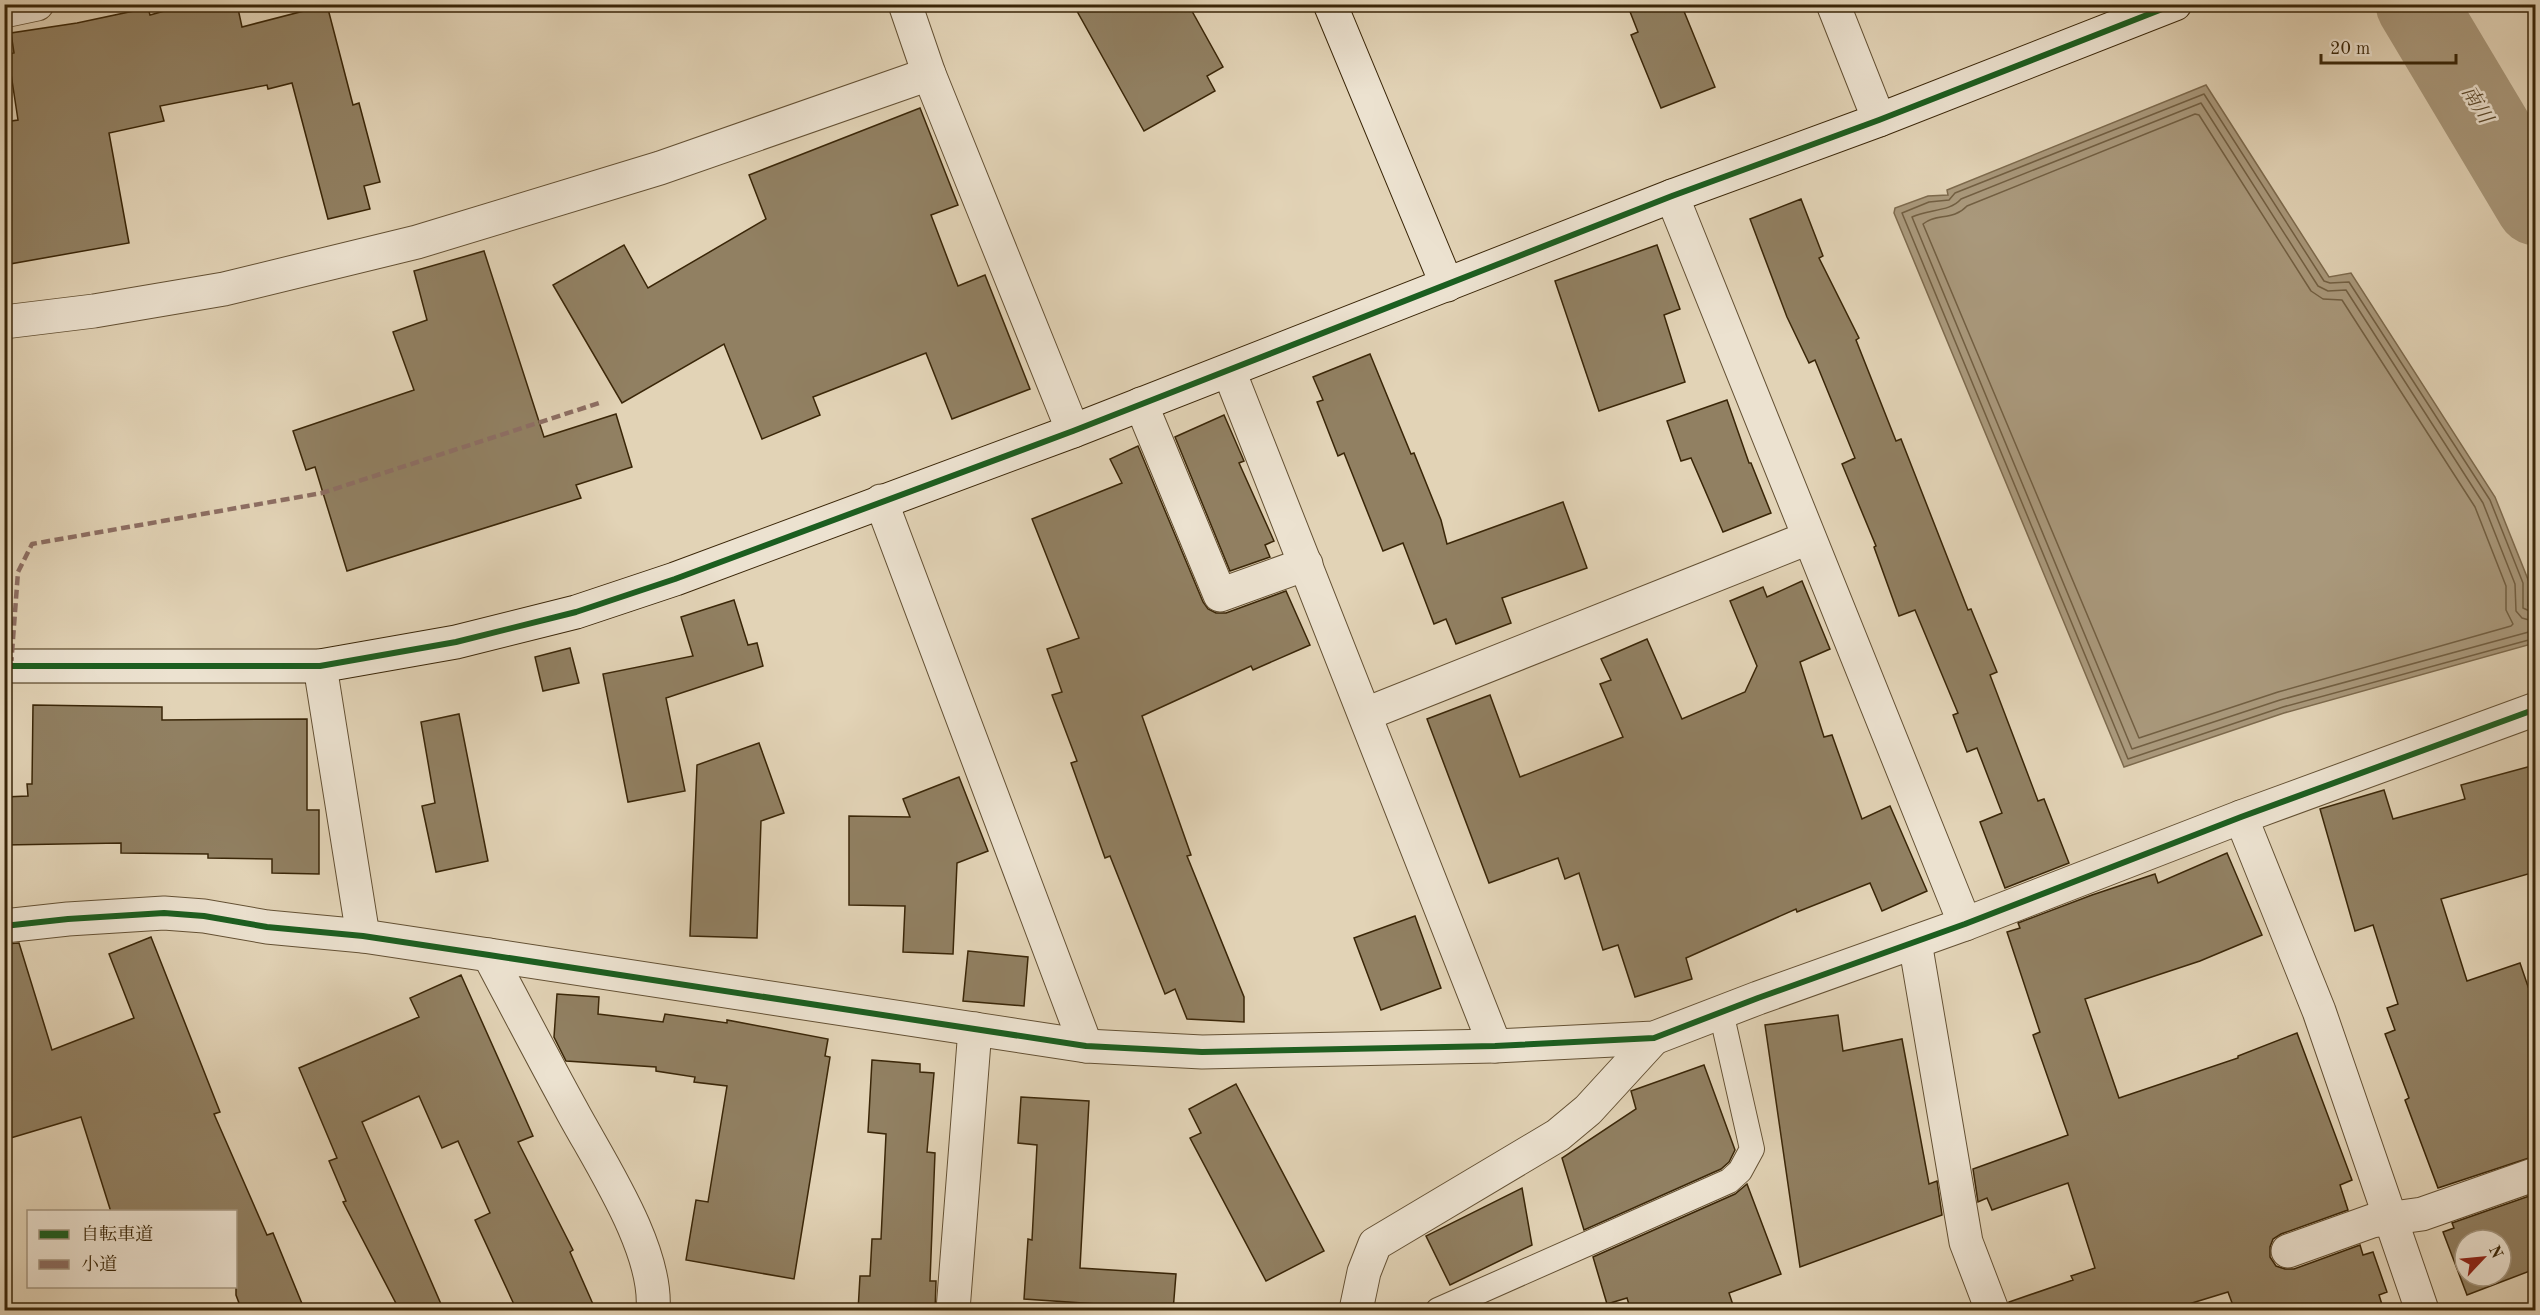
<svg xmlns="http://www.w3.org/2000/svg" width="2540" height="1315" viewBox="0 0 2540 1315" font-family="'Old Standard TT','Noto Serif JP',serif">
	<rect width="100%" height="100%" fill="#e2d3b6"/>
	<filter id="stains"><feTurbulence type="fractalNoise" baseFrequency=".00333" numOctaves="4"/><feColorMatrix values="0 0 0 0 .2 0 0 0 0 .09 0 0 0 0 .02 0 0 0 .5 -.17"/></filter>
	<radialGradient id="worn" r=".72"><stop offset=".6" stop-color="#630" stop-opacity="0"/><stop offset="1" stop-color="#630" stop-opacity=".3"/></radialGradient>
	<path fill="#a9987b" stroke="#7d6a4d" stroke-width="1.5" d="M2206 85 2329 277 2351 273 2495 497 2529 582 2528 606 2535 609V643L2284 713 2124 767 1894 213 1895 208 1928 196 1948 195 1947 190Z"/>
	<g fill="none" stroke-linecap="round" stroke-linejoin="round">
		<g stroke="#725f42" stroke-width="1.5">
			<path d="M2195 114 2199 115 2311 291 2323 299 2342 300 2475 507 2506 586V610L2513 624 2511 626 2278 692 2139 738 1923 224C1936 213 1953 221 1967 206Z"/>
			<path d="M2536 614 2523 608V583L2490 500 2349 282 2330 283 2324 281 2204 94 1955 193 1949 200 1929 202 1902 213 2128 759 2283 707 2536 638"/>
			<path d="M2536 622 2522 618 2516 611 2515 584 2483 503 2346 290 2328 291 2318 286 2201 103 1961 199C1950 212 1928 209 1912 217L2132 749 2280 700 2536 630"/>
		</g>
		<path stroke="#a9987b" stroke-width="81" d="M2416 4 2536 205"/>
	</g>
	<g fill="#918062" stroke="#3a2608" stroke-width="1.5" fill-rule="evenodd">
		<path d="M189 4H237L242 27 327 5 353 105 359 103 380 182 364 186 370 209 328 219 292 83 268 89 267 85 160 106 164 121 109 133 129 243 4 265V122L18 120 8 54 14 53 11 33 77 23 148 8 150 15Z"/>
		<path d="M1073 4H1188L1223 67 1207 76 1215 91 1144 131Z"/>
		<path d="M1627 4H1681L1715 87 1661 108 1631 35 1638 32Z"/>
		<path d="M920 108 958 205 931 215 958 286 985 275 1030 389 952 419 926 353 813 397 820 415 762 439 724 344 622 403 553 285 624 245 648 288 766 219 749 175Z"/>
		<path d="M1801 199 1823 256 1819 258 1859 338 1856 340 1896 441 1901 439 1968 610 1971 609 1997 672 1990 675 2038 801 2044 799 2069 863 2005 888 1980 822 2002 813 1977 748 1967 752 1953 715 1958 713 1915 610 1899 616 1874 547 1876 546 1842 464 1855 458 1815 360 1809 363 1787 317 1750 219Z"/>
		<path d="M1657 245 1680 309 1664 315 1685 382 1599 411 1555 281Z"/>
		<path d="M484 251 544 437 616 414 632 467 576 485 581 498 347 571 315 467 306 470 293 431 414 390 393 332 427 320 414 271Z"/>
		<path d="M1370 354 1411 454 1414 453 1441 520 1447 544 1563 502 1587 568 1502 598 1511 623 1456 644 1446 619 1434 624 1403 543 1383 551 1344 453 1338 456 1317 402 1323 400 1313 377Z"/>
		<path d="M1727 400 1749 463H1751L1771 513 1723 532 1691 458 1681 461 1667 421Z"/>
		<path d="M1224 415 1244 461 1239 463 1274 541 1265 545 1270 557 1230 571 1175 437Z"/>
		<path d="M1138 446 1203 602 1208 609 1216 613H1226L1286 591 1310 645 1253 670 1251 666 1142 716 1191 855 1187 856 1244 997V1022L1187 1019 1175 989 1165 994 1110 856 1105 858 1071 763 1077 761 1052 695 1062 692 1047 649 1079 638 1032 519 1122 483 1110 459Z"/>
		<path d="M1802 581 1830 649 1800 662 1824 737 1832 735 1862 819 1890 806 1927 891 1882 911 1870 883 1797 912 1796 909 1686 958 1692 979 1635 997 1618 945 1603 950 1579 873 1565 879 1558 858 1489 883 1427 719 1490 695 1520 777 1623 737 1600 684 1611 680 1601 659 1647 639 1682 719 1745 692 1757 666 1730 601 1763 587 1767 597Z"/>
		<path d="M734 600 748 645 757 643 763 666 666 698 685 791 628 802 603 674 693 656 681 617Z"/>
		<path d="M570 648 579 683 543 691 535 657Z"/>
		<path d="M33 705 162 707V720L307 719V810H319V874L272 873V859L208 858V854L121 853V843L4 845V797L28 796 27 784H32Z"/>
		<path d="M459 714 488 861 436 872 422 806 435 803 421 722Z"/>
		<path d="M759 743 784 813 761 821 757 938 690 936 697 765Z"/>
		<path d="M2535 765V872L2441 899 2467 981 2520 963 2535 1007V1156L2438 1188 2405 1100 2409 1098 2385 1034 2395 1030 2387 1008 2398 1004 2373 925 2355 931 2320 809 2384 790 2393 819 2465 799 2461 785Z"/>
		<path d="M959 777 988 851 957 863 953 954 903 952 905 906 849 905V816L910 817 903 799Z"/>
		<path d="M2227 853 2262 935 2200 961 2085 999 2119 1098 2238 1058V1056L2297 1033 2352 1180 2340 1185 2348 1210 2281 1234 2273 1239 2270 1247V1257L2276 1266 2285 1269H2294L2360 1245 2363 1255 2373 1252 2387 1292 2379 1295 2384 1311H2235L2228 1292 2166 1311H2010L2009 1302 2073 1280 2071 1276 2095 1268 2068 1183 1992 1210 1987 1198 1978 1202 1973 1169 2068 1135 2033 1035 2040 1032 2007 932 2020 928 2018 923 2092 895 2155 874 2158 883Z"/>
		<path d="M1415 916 1441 988 1381 1010 1354 938Z"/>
		<path d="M151 937 220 1112 214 1114 267 1235 273 1233 305 1311H242L236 1295V1212H111L81 1117 4 1140V944L19 943 52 1050 134 1018 109 954Z"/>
		<path d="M968 951 1028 957 1024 1006 963 1001Z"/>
		<path d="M461 975 533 1136 518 1142 573 1250 570 1252 596 1311H517L475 1220 490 1213 458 1141 442 1148 419 1096 362 1122 444 1311H400L343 1202 346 1201 329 1161 337 1158 299 1068 419 1017 410 998Z"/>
		<path d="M557 994 599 997 598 1014 663 1022 665 1014 727 1023V1020L828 1039 825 1056 830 1057 794 1279 686 1260 696 1200 708 1202 727 1086 694 1082 695 1077 656 1071V1067L566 1061 554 1037Z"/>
		<path d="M1838 1015 1843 1051 1902 1039 1929 1184 1937 1181 1942 1215 1800 1267 1765 1025Z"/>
		<path d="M872 1060 920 1064V1072L934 1073 927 1152 935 1153 930 1281H936L935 1311H858L860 1276H870L872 1239H881L886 1134 868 1132Z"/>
		<path d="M1704 1065 1735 1150 1729 1162 1721 1169 1584 1230 1562 1158 1636 1109 1631 1091Z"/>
		<path d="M1236 1084 1324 1251 1266 1281 1190 1138 1201 1133 1189 1109Z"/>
		<path d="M1021 1097 1089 1101 1080 1268 1176 1274 1173 1311H1096L1097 1304 1024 1299 1028 1239 1032 1240 1037 1145 1018 1143Z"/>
		<path d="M1747 1184 1781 1274 1729 1293 1735 1311H1631L1627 1298 1607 1304 1593 1257 1735 1194Z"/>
		<path d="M1522 1188 1532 1245 1450 1285 1426 1236Z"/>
		<path d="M2535 1194V1269L2467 1295 2443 1232 2454 1228 2452 1223ZM2465 1240H2501V1276H2465Z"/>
	</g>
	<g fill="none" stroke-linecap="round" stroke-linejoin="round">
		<defs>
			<path id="lane" d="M1438 1310 1729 1181 1740 1171 1752 1149 1721 1012"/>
			<g id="street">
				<path d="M905 4 929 74 1073 431"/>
				<path d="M1833 4 1879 120"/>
				<path d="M4 11 37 4"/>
				<path d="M1672 196 1965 924"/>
				<path d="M4 322 94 311 224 289 417 242 660 168 929 74"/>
				<path d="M1229 371 1495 1046"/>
				<path d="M1141 404 1220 595 1306 564"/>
				<path d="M881 501 1086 1046"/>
				<path d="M320 666 363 936"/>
				<path d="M1366 714 1808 538"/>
				<path d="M2241 817 2319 1011 2422 1310"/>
				<path d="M4 926 68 919 164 913 204 916 267 927 363 936 489 955 1086 1046 1202 1052 1495 1046 1654 1038 1758 998 1965 924 2241 817 2536 709"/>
				<path d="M1915 942 1966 1242 1992 1310"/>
				<path d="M489 955C516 1006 543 1058 571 1109 600 1163 658 1249 653 1310"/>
				<path d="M2288 1251 2372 1221 2422 1214 2536 1174"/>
				<path d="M953 1310 975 1029"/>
				<path d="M1356 1310 1364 1272 1375 1244 1558 1135 1588 1110 1654 1038"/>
			</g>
			<g id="secondary">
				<path d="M1330 4 1447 285"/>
				<path d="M4 666H320L456 642 576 612 675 579 1073 431 1672 196 1879 120 2175 4"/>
			</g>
		</defs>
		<use href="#lane" stroke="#645134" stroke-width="26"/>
		<use href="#street" stroke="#645134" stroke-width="35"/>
		<use href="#secondary" stroke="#3a2608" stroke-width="35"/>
		<use href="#lane" stroke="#ece2d0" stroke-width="24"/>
		<use href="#street" stroke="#ece2d0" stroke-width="33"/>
		<use href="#secondary" stroke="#ece2d0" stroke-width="33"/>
		<path stroke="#8d6e63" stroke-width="4.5" stroke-dasharray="9 4.5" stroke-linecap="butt" d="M11 666 18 572 32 544 322 493 599 403"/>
		<defs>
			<g id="cycleway">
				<path d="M4 666H320L456 642 576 612 675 579 1073 431 1672 196 1879 120 2175 4"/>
				<path d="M4 926 68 919 164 913 204 916 267 927 363 936 489 955 1086 1046 1202 1052 1495 1046 1654 1038 1758 998 1965 924 2241 817 2536 709"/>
			</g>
		</defs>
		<use href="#cycleway" stroke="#ece2d0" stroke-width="10"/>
		<use href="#cycleway" stroke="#1b5e20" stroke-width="6"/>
	</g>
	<g text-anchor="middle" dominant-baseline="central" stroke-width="5" stroke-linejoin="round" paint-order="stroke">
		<g font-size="20" font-style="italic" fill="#5b482a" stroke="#ece2d0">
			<text transform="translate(2476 105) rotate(59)">南川</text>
		</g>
	</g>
	<rect width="2540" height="1315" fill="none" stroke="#e2d3b6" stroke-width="24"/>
	<rect x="6" y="6" width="2528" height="1303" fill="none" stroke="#3a2608" stroke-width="3"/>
	<rect x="12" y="12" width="2516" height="1291" fill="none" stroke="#3a2608" stroke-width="1.5"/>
	<rect x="27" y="1210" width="210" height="78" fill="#ece2d0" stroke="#a59780" stroke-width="1.5"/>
	<rect x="39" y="1230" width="30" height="9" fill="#1b5e20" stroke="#a59780" stroke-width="1.5"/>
	<text x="81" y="1240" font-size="18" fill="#3a2608">自転車道</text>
	<rect x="39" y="1260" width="30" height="9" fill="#8d6e63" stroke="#a59780" stroke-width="1.5"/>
	<text x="81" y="1270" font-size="18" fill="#3a2608">小道</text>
	<g transform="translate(2483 1258) rotate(64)"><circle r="28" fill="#ece2d0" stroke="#a59780" stroke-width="1.5"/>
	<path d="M0-4.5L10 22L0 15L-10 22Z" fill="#8f2418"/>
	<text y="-9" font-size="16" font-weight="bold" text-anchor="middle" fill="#3a2608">N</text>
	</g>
	<path d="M2321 54v9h135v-9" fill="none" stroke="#3a2608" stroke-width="3"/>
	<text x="2330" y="54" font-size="18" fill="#3a2608" stroke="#ece2d0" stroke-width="4.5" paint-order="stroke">20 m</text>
	<rect width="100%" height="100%" filter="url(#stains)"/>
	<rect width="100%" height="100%" fill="url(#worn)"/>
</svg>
